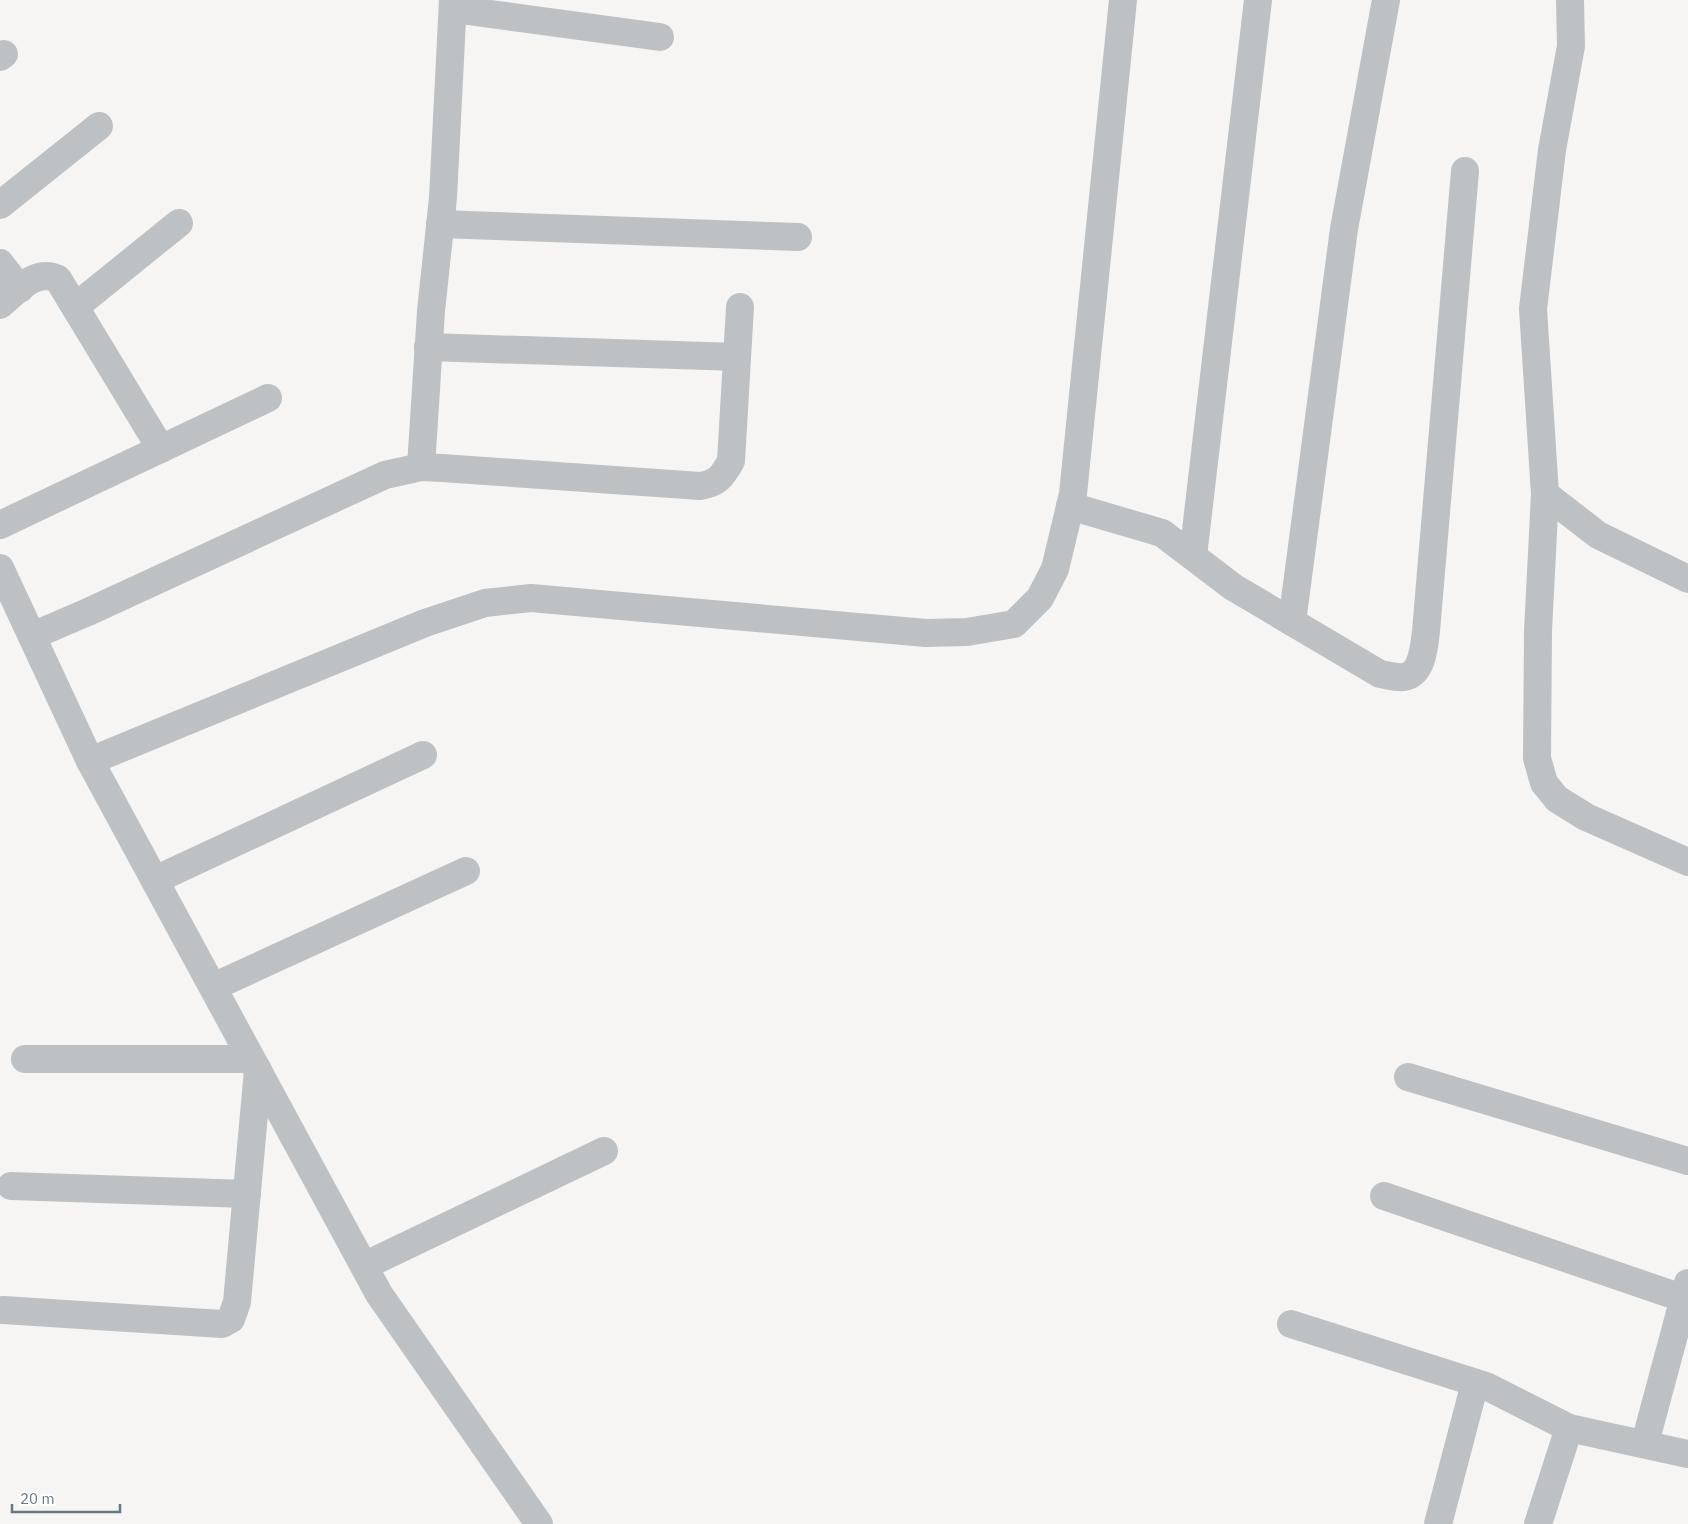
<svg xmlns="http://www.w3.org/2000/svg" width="1688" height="1524" viewBox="0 0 1688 1524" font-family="'IBM Plex Sans',sans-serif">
	<rect width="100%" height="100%" fill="#f6f5f3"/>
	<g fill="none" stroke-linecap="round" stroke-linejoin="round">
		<g stroke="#bdc1c4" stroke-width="28">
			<path d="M1570 0 1571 46 1552 150 1533 309 1545 494 1538 631 1537 758 1544 783 1557 799 1586 817 1688 862"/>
			<path d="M453 9 660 37"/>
			<path d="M0 57 4 54"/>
			<path d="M0 205 99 126"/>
			<path d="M440 224 798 237"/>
			<path d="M0 263 20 289"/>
			<path d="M0 305C17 291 35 268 58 279L161 449"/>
			<path d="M75 307 179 223"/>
			<path d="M428 347 737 357"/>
			<path d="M421 467 431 311 443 198 453 0"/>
			<path d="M1545 494 1598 535 1688 579"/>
			<path d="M1070 506 1162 533 1233 587 1380 674C1387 675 1397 678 1404 677 1423 674 1424 646 1426 631L1465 171"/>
			<path d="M0 525 268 398"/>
			<path d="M1193 556 1258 0"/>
			<path d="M0 568 90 761 379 1294 539 1524"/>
			<path d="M1292 622 1344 229 1386 0"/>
			<path d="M32 636 88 612 385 475 421 467 442 468 700 486C718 483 722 477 731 461L740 307"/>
			<path d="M90 761 425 623 485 603 531 598 926 633 967 632 1014 624 1040 598 1055 569 1073 494 1123 0"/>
			<path d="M155 880 423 755"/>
			<path d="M213 987 466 871"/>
			<path d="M25 1059H251"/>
			<path d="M1408 1077 1688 1161"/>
			<path d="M11 1186 247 1194"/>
			<path d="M1384 1196 1688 1300"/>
			<path d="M364 1266 604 1151"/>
			<path d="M3 1310 222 1324 231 1319 237 1302 258 1070"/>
			<path d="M1291 1324 1486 1386 1569 1428"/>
			<path d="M1645 1443 1688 1283"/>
			<path d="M1438 1524 1475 1383"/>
			<path d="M1538 1524 1569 1428 1688 1454"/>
		</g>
	</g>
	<path d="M12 1504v8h108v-8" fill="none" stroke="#677881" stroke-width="2.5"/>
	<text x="20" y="1504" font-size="15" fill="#677881" stroke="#ffffff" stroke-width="4" paint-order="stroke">20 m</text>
</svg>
